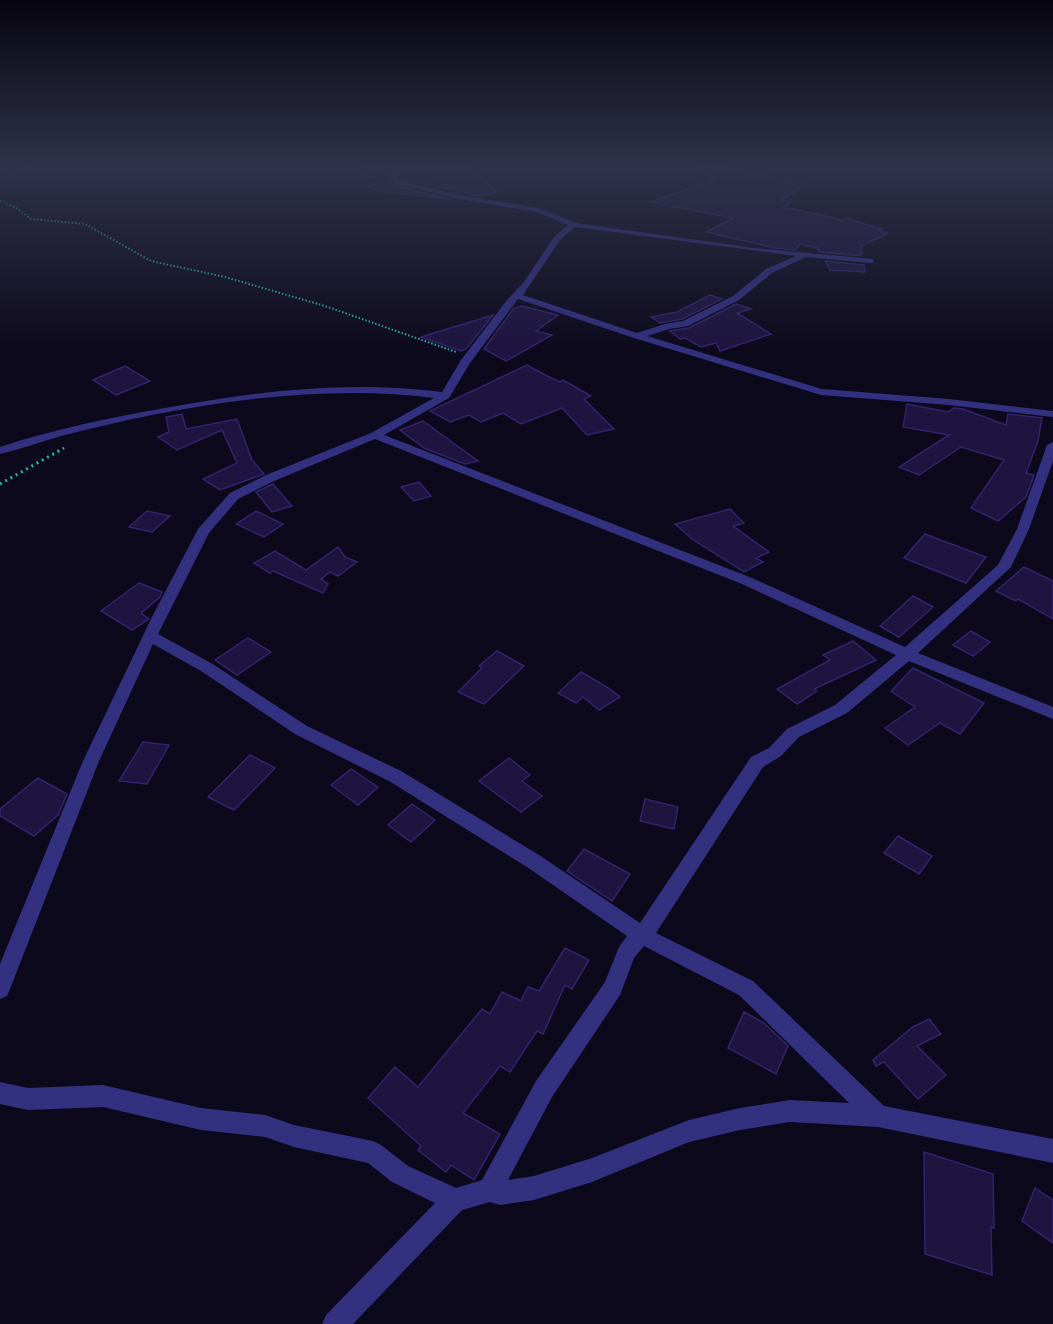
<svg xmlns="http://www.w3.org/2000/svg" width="1053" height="1324" viewBox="0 0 1053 1324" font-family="'DM Sans',sans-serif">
	<rect width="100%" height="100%" fill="#0d091c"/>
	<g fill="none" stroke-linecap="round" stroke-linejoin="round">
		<path stroke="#04183b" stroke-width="4" d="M0 179 29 167"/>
	</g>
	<g fill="#1d143f" stroke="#33236d" stroke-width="1.5">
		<path d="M362 167H394L389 180 396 186 453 200 373 190 375 188 369 187 383 179 361 175Z"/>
		<path d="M404 167H469L497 192 481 196 402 179Z"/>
		<path d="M697 167H723L807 184 781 200 790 202 784 207 843 220 846 218 881 229 879 230 887 233 882 234 886 235 861 246 862 256 819 252 817 248 800 244 795 250 775 248 706 232 733 218 650 202 715 180 696 171Z"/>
		<path d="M825 261 864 265 865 272 830 270Z"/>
		<path d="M710 295 722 299 682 319 660 323 651 317 677 312Z"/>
		<path d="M736 304 751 309 737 313 771 334 720 351 716 343 701 347 685 338 680 339 670 331 689 328Z"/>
		<path d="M522 306 558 315 536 331 552 335 506 361 484 349 514 308Z"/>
		<path d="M493 315 466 349 461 351 421 337Z"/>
		<path d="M527 365 547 376 560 382 563 380 591 396 584 399 614 429 587 435 562 408 521 424 503 413 481 422 469 415 450 422 430 411Z"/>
		<path d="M125 366 150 381 116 395 93 380Z"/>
		<path d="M907 404 948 412 954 408 963 409 1006 425 1008 414 1042 418 1038 441 1026 473 1034 475 1026 497 998 521 971 508 1004 460 961 447 919 475 899 467 949 435 903 427Z"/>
		<path d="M182 414 186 429 237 419 252 460 264 474 220 490 203 479 237 463 222 430 177 450 158 437 169 432 166 417Z"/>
		<path d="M423 421 478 461 465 464 424 448 400 430Z"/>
		<path d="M419 482 431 496 414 501 401 487Z"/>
		<path d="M273 484 292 506 272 512 256 492Z"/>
		<path d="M730 509 744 523 733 526 769 552 756 558 763 562 744 572 692 539 675 524Z"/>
		<path d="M147 511 170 516 152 532 129 527Z"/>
		<path d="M256 511 283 524 264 537 236 524Z"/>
		<path d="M925 534 986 557 966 583 904 558Z"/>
		<path d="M338 547 345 557 357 562 338 576 330 572 321 579 328 584 323 593 273 571 270 573 254 563 275 551 306 570Z"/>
		<path d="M1024 567 1053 581V619L1018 599 1016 601 996 591Z"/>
		<path d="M139 583 162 592 160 597 141 613 149 619 132 630 101 611Z"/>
		<path d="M913 596 933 607 899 637 880 626Z"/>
		<path d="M971 631 990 642 973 656 953 645Z"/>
		<path d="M248 638 271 652 237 675 215 660Z"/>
		<path d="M853 641 876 660 814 689 817 691 797 704 777 689 830 660 823 655Z"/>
		<path d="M497 651 524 666 484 704 458 692 482 668 479 666Z"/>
		<path d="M913 668 984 703 960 734 940 723 908 745 885 728 915 707 891 691Z"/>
		<path d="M581 672 607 687 620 697 599 710 583 697 576 703 558 693Z"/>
		<path d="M143 742 169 745 147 784 119 781Z"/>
		<path d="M250 755 275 768 234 810 208 797Z"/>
		<path d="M509 758 530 775 522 781 542 796 521 812 479 781Z"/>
		<path d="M351 769 378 787 358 805 331 785Z"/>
		<path d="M38 778 67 794 58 815 34 836 0 816V809Z"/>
		<path d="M645 799 678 807 674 829 640 821Z"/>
		<path d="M412 804 435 820 411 842 388 825Z"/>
		<path d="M898 836 932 856 919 874 884 853Z"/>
		<path d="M584 849 630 874 612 901 567 871Z"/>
		<path d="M565 948 589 960 572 989 565 985 543 1034 537 1031 510 1072 500 1066 463 1113 500 1134 474 1180 451 1165 446 1172 418 1150 421 1146 368 1098 395 1067 418 1087 482 1009 490 1014 502 992 521 1001 528 987 539 991Z"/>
		<path d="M744 1012 764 1023 788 1046 776 1074 728 1048Z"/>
		<path d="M929 1019 941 1034 917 1046 946 1075 918 1099 884 1062 876 1066 873 1060 913 1027Z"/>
		<path d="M924 1152 993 1174 994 1228 991 1227 992 1275 925 1254Z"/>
		<path d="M1035 1188 1053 1200V1243L1022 1221Z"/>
	</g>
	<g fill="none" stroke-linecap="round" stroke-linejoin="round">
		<path stroke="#21b7af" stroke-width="2" stroke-dasharray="1.5 2" stroke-linecap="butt" d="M0 201 15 207 31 219 85 224 151 261 225 277 325 306 456 352"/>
		<path stroke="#21b7af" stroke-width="3" stroke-dasharray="2 4" stroke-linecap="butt" d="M0 484 64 448"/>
		<path fill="#333080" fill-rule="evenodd" d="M396 167H402L398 178 401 181 459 195 539 208 576 223 754 248 873 259V263H870L806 257 772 273 739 300 688 326 669 329 647 336 822 389 949 399 1053 411V417L949 405 821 395 634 338 518 299 470 363 449 398 384 435 752 578 905 647 998 565 1017 529 1047 445 1053 442V461L1029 529 1011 567 918 653 1053 707V719L909 661 847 713 799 737 781 756 763 767 656 933 753 981 884 1106 1053 1139V1163L878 1127 790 1122 740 1130 689 1142 592 1182 534 1200 500 1205 490 1202 462 1210 353 1324H322L326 1315 435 1203 392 1182 368 1163 294 1147 265 1137 201 1130 103 1107 28 1110 0 1104V1082L28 1088 103 1085 201 1108 265 1115 294 1125 373 1141 381 1145 408 1166 456 1188 482 1180 536 1081 605 982 619 947 627 936 527 867 389 781 295 734 201 671 153 644 99 761 10 989 7 996 0 999V964L83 761 152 617 198 529 230 493 266 475 371 433 434 398C316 382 176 406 61 436 40 442 21 449 0 454V447C54 429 109 418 165 408 257 391 348 380 442 392L461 360 507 300 524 282 554 237 568 225 537 212 459 199 397 184 391 179ZM575 227 796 256 766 269 733 296 683 321 665 324 637 333 523 295 560 240ZM375 439 742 584 896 655 835 705 787 729 769 748 751 757 640 923 539 855 401 771 307 726 211 663 158 634 209 533 238 499 274 481ZM644 946 739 995 849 1103 790 1100 740 1108 689 1120 592 1158 534 1176 508 1180 552 1097 620 995 634 958Z"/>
	</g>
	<linearGradient id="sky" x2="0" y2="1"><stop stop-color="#07050f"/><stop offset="0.47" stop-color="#2f324b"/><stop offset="1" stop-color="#2f324b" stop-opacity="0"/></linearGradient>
	<rect width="1053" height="352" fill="url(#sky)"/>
</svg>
